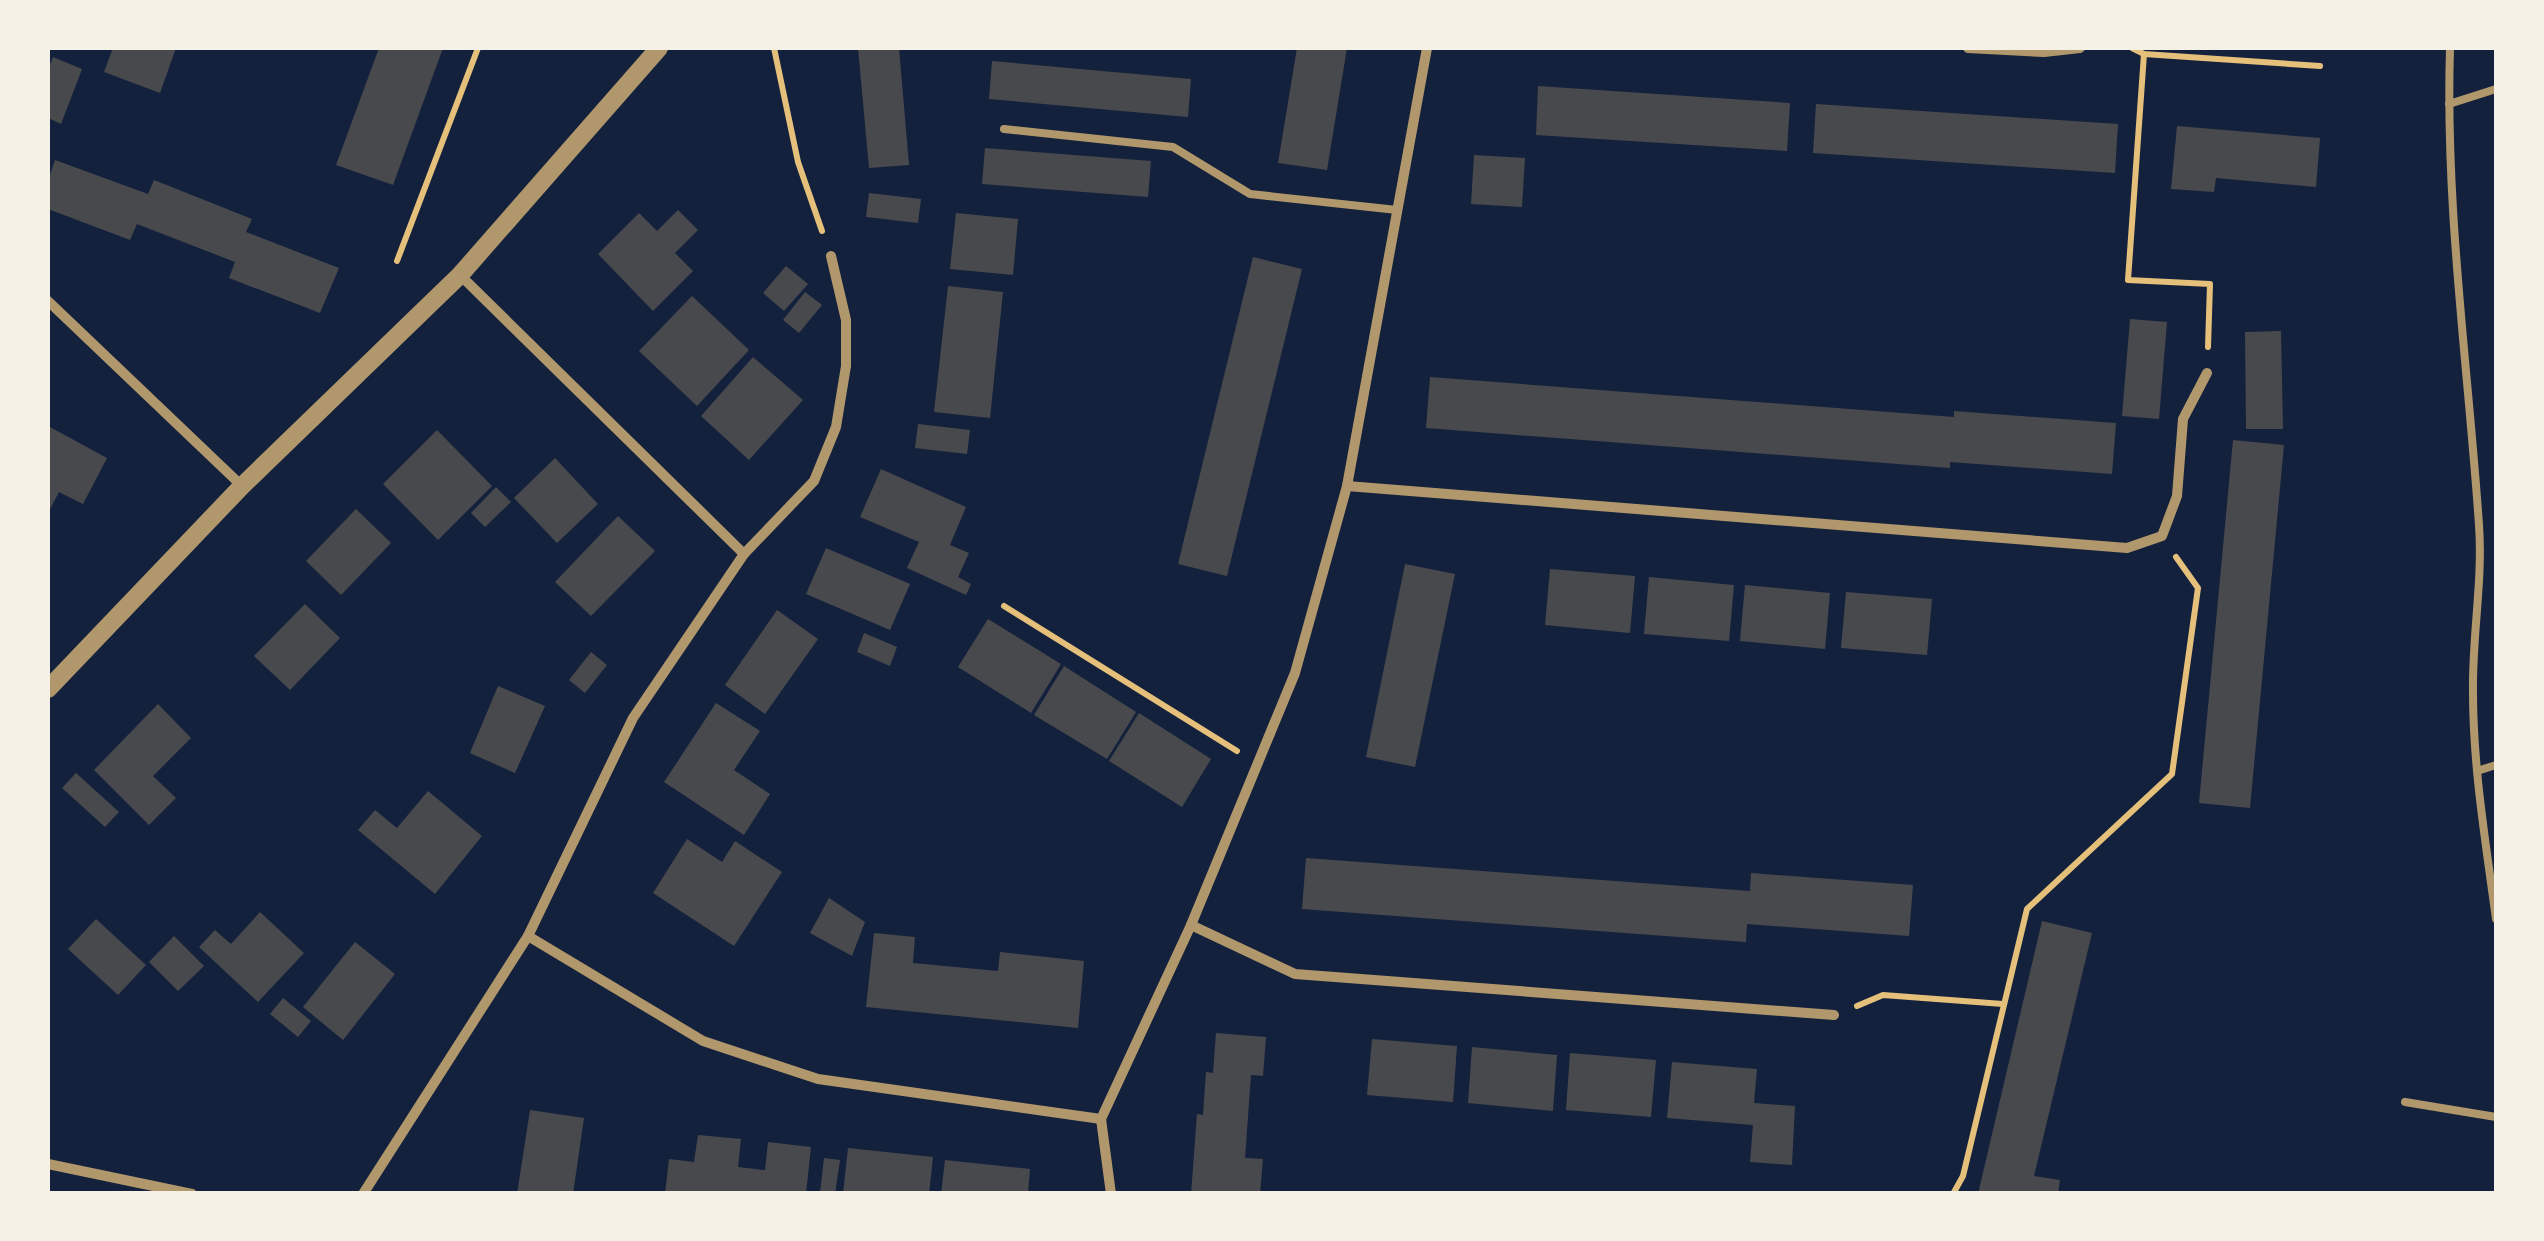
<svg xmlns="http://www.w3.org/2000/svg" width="2544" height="1241" viewBox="0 0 2544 1241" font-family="'Noto Serif',serif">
	<rect width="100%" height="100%" fill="#14213d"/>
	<g fill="#48494c">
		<path d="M113 48H176L160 93 104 72Z"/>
		<path d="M379 48H443L393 185 336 165Z"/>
		<path d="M858 48H899L909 165 869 168Z"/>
		<path d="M1297 48H1347L1327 170 1278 163Z"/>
		<path d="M53 57 82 69 61 124 48 118V70Z"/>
		<path d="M992 61 1191 79 1188 117 989 99Z"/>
		<path d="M1538 86 1790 103 1787 151 1536 135Z"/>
		<path d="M1816 104 2118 124 2115 173 1813 153Z"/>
		<path d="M2177 126 2320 138 2316 187 2216 178 2214 192 2171 189Z"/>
		<path d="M985 148 1151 161 1148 197 982 184Z"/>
		<path d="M1474 155 1525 158 1522 207 1471 204Z"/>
		<path d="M55 160 148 194 154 180 252 219 246 232 339 268 320 313 229 278 235 262 137 224 130 240 48 209V181Z"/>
		<path d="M869 193 921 199 918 223 866 217Z"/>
		<path d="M678 210 698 230 675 253 693 271 653 311 598 254 639 213 657 231Z"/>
		<path d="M956 213 1018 219 1013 275 950 269Z"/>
		<path d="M1253 257 1302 269 1227 576 1178 564Z"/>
		<path d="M786 266 808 284 784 311 763 293Z"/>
		<path d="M948 286 1003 292 990 418 934 412Z"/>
		<path d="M805 292 822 305 799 333 783 320Z"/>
		<path d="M692 296 749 350 697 406 639 351Z"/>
		<path d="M2130 319 2167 322 2159 419 2122 416Z"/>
		<path d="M2281 331 2283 429H2246L2245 332Z"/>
		<path d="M753 357 803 400 749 460 701 416Z"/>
		<path d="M1430 377 1954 417V411L2116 423 2112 474 1950 462V468L1426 428Z"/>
		<path d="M918 424 970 430 967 454 915 448Z"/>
		<path d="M48 426 107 458 83 504 59 492 48 513Z"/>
		<path d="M437 430 492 486 438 540 383 484Z"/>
		<path d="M2233 440 2284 445 2250 808 2199 803Z"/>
		<path d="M555 458 598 504 557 543 514 498Z"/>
		<path d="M881 469 966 507 950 545 969 553 958 577 971 584 966 595 907 568 919 542 860 517Z"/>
		<path d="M496 487 511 502 485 527 471 513Z"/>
		<path d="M356 509 391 543 341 595 306 561Z"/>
		<path d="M618 516 655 551 591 616 555 582Z"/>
		<path d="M826 548 910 584 890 630 806 594Z"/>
		<path d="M1405 564 1455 574 1415 767 1366 757Z"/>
		<path d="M1550 569 1635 576 1630 633 1545 625Z"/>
		<path d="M1649 577 1734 585 1729 641 1644 634Z"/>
		<path d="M1745 585 1830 593 1825 649 1740 641Z"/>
		<path d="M1846 592 1932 599 1927 655 1841 648Z"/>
		<path d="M305 604 340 638 290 690 254 656Z"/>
		<path d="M777 610 818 639 765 714 725 685Z"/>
		<path d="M988 619 1061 664 1031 713 958 667Z"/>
		<path d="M864 633 897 647 890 666 857 652Z"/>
		<path d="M591 652 607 665 585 693 569 680Z"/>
		<path d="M1064 666 1136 712 1107 759 1034 715Z"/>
		<path d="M498 686 545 706 515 773 470 753Z"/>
		<path d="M716 703 760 731 734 770 770 794 744 835 664 782Z"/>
		<path d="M158 704 191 738 153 776 176 798 149 825 94 770Z"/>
		<path d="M1139 713 1211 759 1182 807 1109 761Z"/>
		<path d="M76 773 119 812 105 827 62 788Z"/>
		<path d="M428 791 482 836 435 894 358 830 375 810 397 828Z"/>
		<path d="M687 839 722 862 735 841 782 872 734 946 653 893Z"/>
		<path d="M1306 858 1750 891 1751 873 1913 885 1909 936 1747 924 1746 942 1302 909Z"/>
		<path d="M829 898 865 922 852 956 810 933Z"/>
		<path d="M260 912 304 953 258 1002 199 947 215 930 231 944Z"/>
		<path d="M96 919 146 965 118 995 68 949Z"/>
		<path d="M2042 921 2092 933 2034 1176 2060 1180 2058 1194H1978Z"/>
		<path d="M874 933 915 937 913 963 998 971 1000 952 1084 961 1078 1028 866 1007Z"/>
		<path d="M174 936 204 966 178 991 149 962Z"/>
		<path d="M355 942 395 974 343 1040 303 1007Z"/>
		<path d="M283 998 311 1021 298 1037 270 1014Z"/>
		<path d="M1216 1033 1266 1037 1263 1076 1251 1075 1245 1158 1263 1159 1260 1194H1191L1197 1114 1203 1115 1206 1072 1213 1073Z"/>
		<path d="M1372 1039 1457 1046 1453 1102 1367 1095Z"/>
		<path d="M1472 1047 1557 1055 1553 1111 1468 1103Z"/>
		<path d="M1570 1053 1656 1060 1651 1117 1566 1110Z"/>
		<path d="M1672 1062 1757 1069 1754 1103 1795 1106 1792 1165 1750 1162 1753 1125 1667 1118Z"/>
		<path d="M530 1110 584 1118 573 1194H517Z"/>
		<path d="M698 1135 741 1139 738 1167 765 1170 768 1142 811 1147 806 1194H665L669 1159 694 1162Z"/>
		<path d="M848 1148 933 1157 929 1194H843Z"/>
		<path d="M824 1158 840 1160 835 1194 820 1193Z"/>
		<path d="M945 1160 1030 1169 1028 1194H941Z"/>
	</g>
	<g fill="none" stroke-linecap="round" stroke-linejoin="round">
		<g stroke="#e5c07b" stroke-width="6">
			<path d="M774 48 798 162 822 231"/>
			<path d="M2132 48 2144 54 2320 66"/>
			<path d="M2144 54 2128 280 2210 284 2208 347"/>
			<path d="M397 261 478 48"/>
			<path d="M1004 606 1237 751"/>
			<path d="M1857 1006 1883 995 2003 1004"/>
			<path d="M1953 1194 1963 1176 2027 909 2172 774 2198 588 2176 557"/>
		</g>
		<g stroke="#b1986c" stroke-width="8">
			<path d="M2450 48C2445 208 2468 365 2479 525 2483 581 2472 636 2473 692 2473 768 2486 844 2496 919"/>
			<path d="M2449 104 2496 89"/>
			<path d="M1004 129 1173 147 1250 194 1397 210"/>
			<path d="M2477 771 2496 765"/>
			<path d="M2405 1102 2496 1117"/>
		</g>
		<g stroke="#b1986c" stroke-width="10">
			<path d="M1968 48 2044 52 2080 48"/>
			<path d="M460 275 744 554"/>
			<path d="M48 301 242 486"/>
			<path d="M1347 486 2127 548 2162 536 2177 496 2183 419 2207 373"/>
			<path d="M1191 925 1295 974 1834 1015"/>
			<path d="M528 936 703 1041 818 1079 1101 1119 1191 925 1295 673 1347 486 1427 48"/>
			<path d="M1101 1119 1111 1194"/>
			<path d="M48 1164 192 1194"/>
			<path d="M363 1194 528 936 633 718 744 554 814 481 836 427 846 366V320L831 256"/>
		</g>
		<path stroke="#b1986c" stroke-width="18" d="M48 689 242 486 460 275 659 48"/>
	</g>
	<rect width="2544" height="1241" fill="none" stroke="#f6f1e7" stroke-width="100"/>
</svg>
